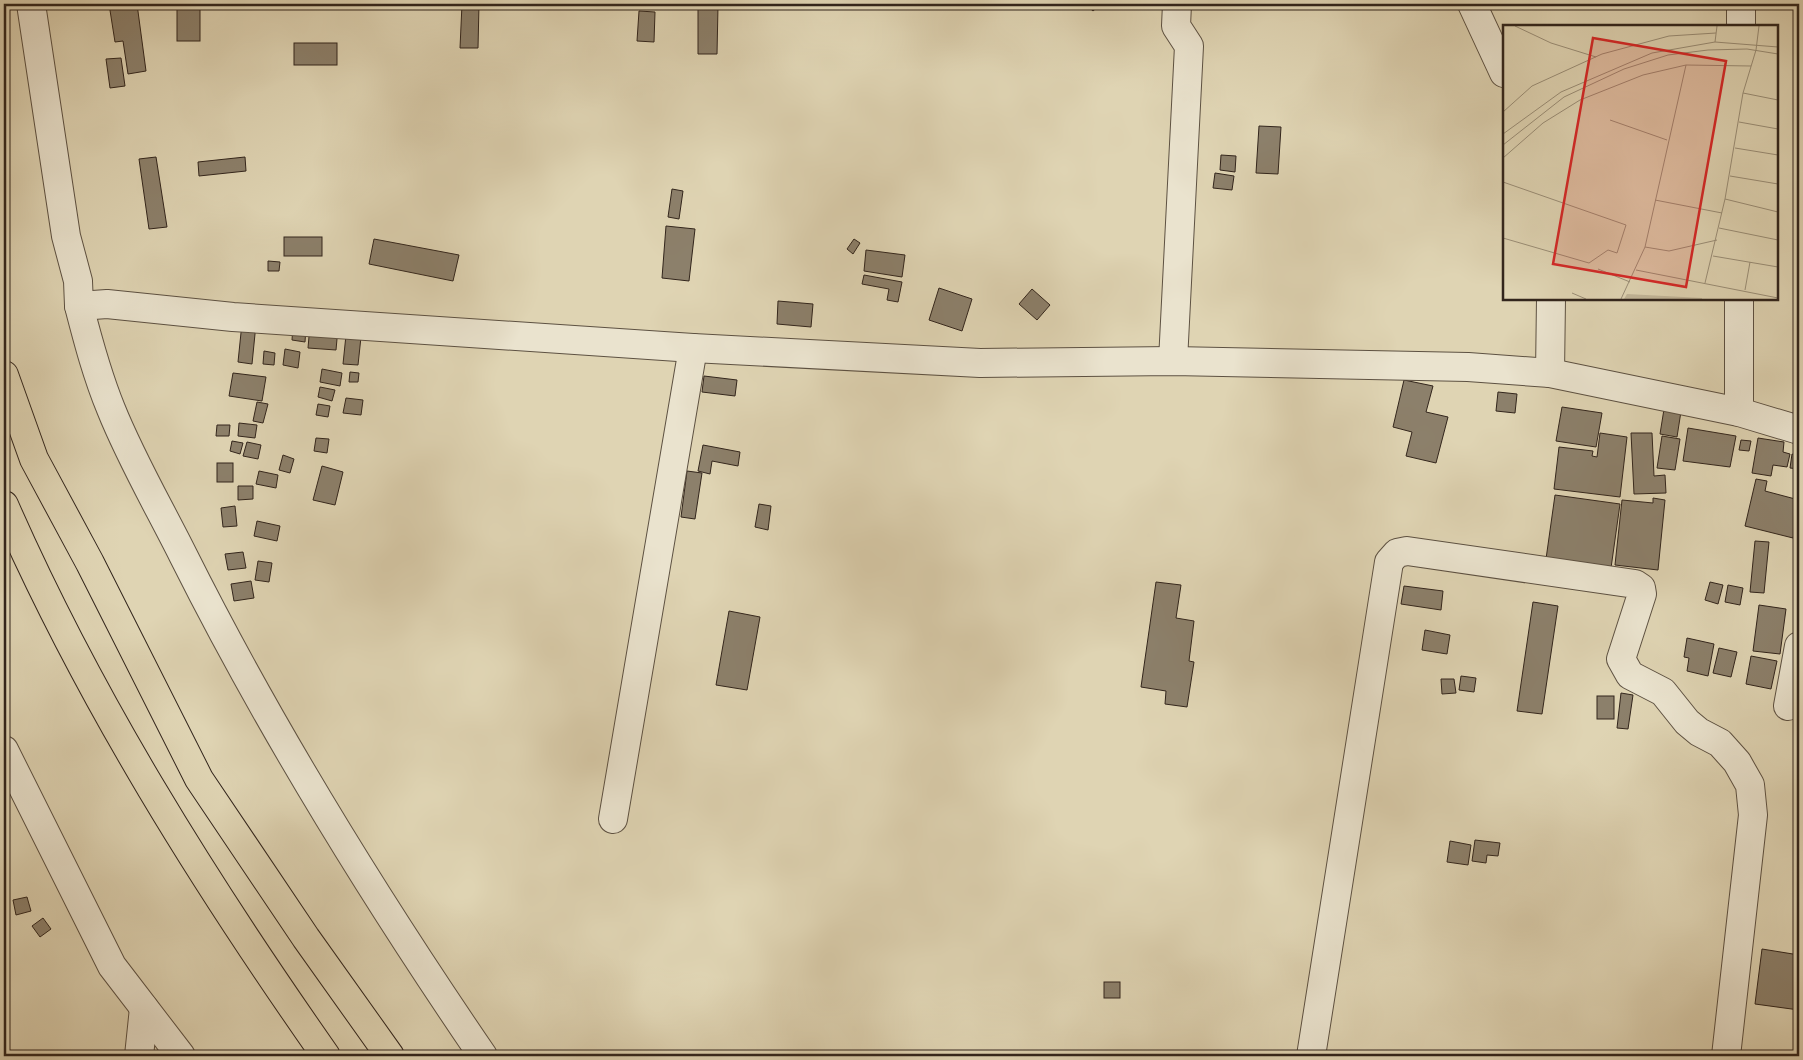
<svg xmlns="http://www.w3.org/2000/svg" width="1803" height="1060" viewBox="0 0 1803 1060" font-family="'Gentium Book Plus',serif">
	<rect width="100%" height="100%" fill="#dfd4b3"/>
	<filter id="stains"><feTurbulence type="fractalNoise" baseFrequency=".004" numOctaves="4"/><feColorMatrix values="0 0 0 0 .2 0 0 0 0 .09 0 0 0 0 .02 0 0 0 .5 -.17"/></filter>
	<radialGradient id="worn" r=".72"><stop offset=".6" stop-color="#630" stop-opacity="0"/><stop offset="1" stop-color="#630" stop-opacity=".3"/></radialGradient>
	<g fill="#8c806b" stroke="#32251c">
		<path d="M109 4H137L146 71 128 74 123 41 115 42Z"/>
		<rect x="177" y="4" width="23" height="37"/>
		<path d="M462 4H479L478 48H460Z"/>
		<path d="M666 4H693V9L666 7Z"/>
		<path d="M1085 4H1101L1093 11Z"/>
		<path d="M698 5 718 6 717 54H698Z"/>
		<path d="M639 11 655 12 654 42 637 41Z"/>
		<rect x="294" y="43" width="43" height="22"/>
		<path d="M121 58 125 86 110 88 106 59Z"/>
		<path d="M1259 126 1281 127 1278 174 1256 173Z"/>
		<path d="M1221 155 1236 156 1235 172 1220 170Z"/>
		<path d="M156 157 167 227 149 229 139 159Z"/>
		<path d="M245 157 246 171 199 176 198 162Z"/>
		<path d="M1215 173 1234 176 1232 190 1213 188Z"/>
		<path d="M672 189 683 191 679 219 668 217Z"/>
		<path d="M666 226 695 229 689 281 662 278Z"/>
		<rect x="284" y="237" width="38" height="19"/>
		<path d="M374 239 459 255 453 281 369 264Z"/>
		<path d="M854 239 860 243 853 254 847 249Z"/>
		<path d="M866 250 905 255 902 277 864 271Z"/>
		<path d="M268 261 280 262 279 271H268Z"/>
		<path d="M864 275 902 282 898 302 887 300 889 289 862 284Z"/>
		<path d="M939 288 972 299 962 331 929 320Z"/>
		<path d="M1032 289 1050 305 1037 320 1019 304Z"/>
		<path d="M778 301 813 304 811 327 777 324Z"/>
		<path d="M242 323 256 324 252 364 238 362Z"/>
		<path d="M293 325 306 327 305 342 292 340Z"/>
		<path d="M310 325 338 328 336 350 308 348Z"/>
		<path d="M346 335 361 337 358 365 343 364Z"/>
		<path d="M285 349 300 352 298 368 283 365Z"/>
		<path d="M264 351 275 353 274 365 263 364Z"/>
		<path d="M322 369 342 373 340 386 320 382Z"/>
		<path d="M350 372 359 373 358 382H349Z"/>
		<path d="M233 373 266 377 262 401 229 396Z"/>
		<path d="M704 376 737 380 735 396 702 392Z"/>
		<path d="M1404 380 1433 386 1426 412 1448 417 1436 463 1406 456 1412 432 1393 427Z"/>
		<path d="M320 387 335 390 332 401 318 397Z"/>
		<path d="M1498 392 1517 394 1515 413 1496 411Z"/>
		<path d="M346 398 363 400 361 415 343 413Z"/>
		<path d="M257 402 268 404 263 423 253 421Z"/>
		<path d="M1665 403 1682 405 1677 437 1660 434Z"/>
		<path d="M318 404 330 406 328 417 316 415Z"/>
		<path d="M1562 407 1602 413 1596 447 1556 441Z"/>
		<path d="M239 423 257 425 255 438 238 436Z"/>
		<path d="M217 425H230L229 436H216Z"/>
		<path d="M1688 428 1736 436 1730 467 1683 461Z"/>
		<path d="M1600 433 1627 437 1620 497 1554 489 1559 447 1593 451 1592 456 1597 457Z"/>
		<path d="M1631 433H1652L1654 476 1665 475 1666 493 1634 494Z"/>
		<path d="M1662 436 1680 439 1675 470 1657 468Z"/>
		<path d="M316 438 329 439 327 453 314 451Z"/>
		<path d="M1758 438 1784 442 1783 452 1790 454 1787 467 1773 465 1771 476 1752 473Z"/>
		<path d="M1741 440 1751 441 1749 451 1739 450Z"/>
		<path d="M232 441 243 443 240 454 230 451Z"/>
		<path d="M247 442 261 445 258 459 243 456Z"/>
		<path d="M703 445 740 452 738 466 712 461 710 474 698 471Z"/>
		<path d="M1792 454 1799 456V469L1790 468Z"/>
		<path d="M283 455 294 459 290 473 279 470Z"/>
		<rect x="217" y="463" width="16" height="19"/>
		<path d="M322 466 343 472 335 505 313 500Z"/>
		<path d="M259 471 278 475 276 488 256 484Z"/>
		<path d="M687 471 702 473 695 519 681 517Z"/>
		<path d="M1756 479 1767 481 1765 491 1799 500V512L1793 538 1745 526Z"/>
		<path d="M238 486H253V499L238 500Z"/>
		<path d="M1555 495 1620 504 1611 568 1546 559Z"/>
		<path d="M1653 498 1665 500 1658 570 1615 565 1622 500 1653 503Z"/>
		<path d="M759 504 771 506 768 530 755 527Z"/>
		<path d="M235 506 237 526 223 527 221 508Z"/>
		<path d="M257 521 280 526 277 541 254 536Z"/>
		<path d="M1755 541 1769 542 1764 593 1750 592Z"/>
		<path d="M243 552 246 568 228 570 225 554Z"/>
		<path d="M258 561 272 563 269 582 255 580Z"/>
		<path d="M251 581 254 598 234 601 231 584Z"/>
		<path d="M1156 582 1181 585 1176 618 1194 621 1189 661 1194 662 1187 707 1165 704 1166 691 1141 687Z"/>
		<path d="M1710 582 1723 585 1718 604 1705 600Z"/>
		<path d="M1728 585 1743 588 1740 605 1725 602Z"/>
		<path d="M1404 586 1443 591 1441 610 1401 604Z"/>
		<path d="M1533 602 1558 606 1542 714 1517 711Z"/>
		<path d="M1759 605 1786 609 1780 654 1753 651Z"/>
		<path d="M729 611 760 617 747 690 716 685Z"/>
		<path d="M1425 630 1450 635 1447 654 1422 650Z"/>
		<path d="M1687 638 1714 644 1708 676 1687 671 1689 658 1684 657Z"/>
		<path d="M1719 648 1737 652 1731 677 1713 673Z"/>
		<path d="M1751 656 1777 661 1771 689 1746 684Z"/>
		<path d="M1461 676 1476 678 1474 692 1459 690Z"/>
		<path d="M1441 679H1454L1456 693 1442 694Z"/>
		<path d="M1621 693 1633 695 1628 729 1617 728Z"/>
		<rect x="1597" y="696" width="17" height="23"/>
		<path d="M1475 840 1500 843 1498 856 1487 855 1486 863 1472 861Z"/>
		<path d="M1450 841 1471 845 1468 865 1447 862Z"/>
		<path d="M27 897 31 911 16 915 13 900Z"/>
		<path d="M43 918 51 929 40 937 32 926Z"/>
		<path d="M1762 949 1799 955V1010L1755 1004Z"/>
		<rect x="1104" y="982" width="16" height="16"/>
	</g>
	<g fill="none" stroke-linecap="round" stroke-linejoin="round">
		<defs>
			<g id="street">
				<path d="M31 4 66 236 78 281 79 306 107 304 233 317 693 348 980 363 1173 361 1468 367 1550 373 1739 412 1799 430"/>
				<path d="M1472 4 1504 73"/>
				<path d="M1741 26V4"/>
				<path d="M79 306C88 341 97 375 111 409 131 459 159 507 183 555 270 729 373 895 483 1056"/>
				<path d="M1173 361 1189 46 1176 26 1177 4"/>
				<path d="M1550 373 1551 299"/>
				<path d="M1739 412V299"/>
				<path d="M1788 706 1799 646"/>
				<path d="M4 750 112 966 181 1056"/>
				<path d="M613 819 693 348"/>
				<path d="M139 1056 144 1008"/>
				<path d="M1311 1056 1389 562 1397 553 1407 551 1635 584 1641 588 1642 594 1621 659 1630 675 1663 692 1687 722 1699 732 1720 743 1737 762 1750 785 1753 815 1726 1056"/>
			</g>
			<g id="primary">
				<path d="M4 375 34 459 90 563 199 779 306 938 390 1056"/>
				<path d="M4 505C90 701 204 882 326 1056"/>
			</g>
		</defs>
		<use href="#street" stroke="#5d5142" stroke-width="30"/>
		<use href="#primary" stroke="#32251c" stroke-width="30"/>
		<use href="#street" stroke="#eae3ce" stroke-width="28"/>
		<use href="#primary" stroke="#dfd4b3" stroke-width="28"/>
	</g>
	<g transform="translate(1503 25)">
		<rect width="275" height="275" fill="#dfd4b3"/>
		<path d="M124 269 199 273V274H121Z" fill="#c2b699"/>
		<path fill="none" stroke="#9a8e77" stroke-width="1" d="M12 1 48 18 93 32M212 17 214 1M240 68 275 75M0 87 29 61 99 29 166 11 213 8M107 95 164 115M236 97 275 104M0 109 58 67 149 28 212 17 275 22M0 120 61 72 121 44 165 30 205 25 244 24 275 29M232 123 275 130M0 133 40 98 77 75 140 50 183 40M227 151 275 159M0 157 123 200 114 228 105 225 86 238 0 213M222 174 275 187M152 175 219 188M216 203 275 215M142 222 166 226 214 215M210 231 275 242M95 244 127 257M133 245 275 273M202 258 222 174 240 68 253 25 256 1M242 265 247 237M69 268 83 274M118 274 142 222 183 40 248 41"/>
		<path fill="#d62828" fill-opacity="0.15" stroke="#d62828" stroke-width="2.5" d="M90 13 223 36 183 262 50 239Z"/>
		<rect width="275" height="275" fill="none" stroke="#32251c" stroke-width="2.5"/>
	</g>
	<rect width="1803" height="1060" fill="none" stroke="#dfd4b3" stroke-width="20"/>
	<rect x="5" y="5" width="1793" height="1050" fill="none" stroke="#32251c" stroke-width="2.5"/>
	<rect x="10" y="10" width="1783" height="1040" fill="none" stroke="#32251c"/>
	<rect width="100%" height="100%" filter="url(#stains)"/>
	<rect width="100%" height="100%" fill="url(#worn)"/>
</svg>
